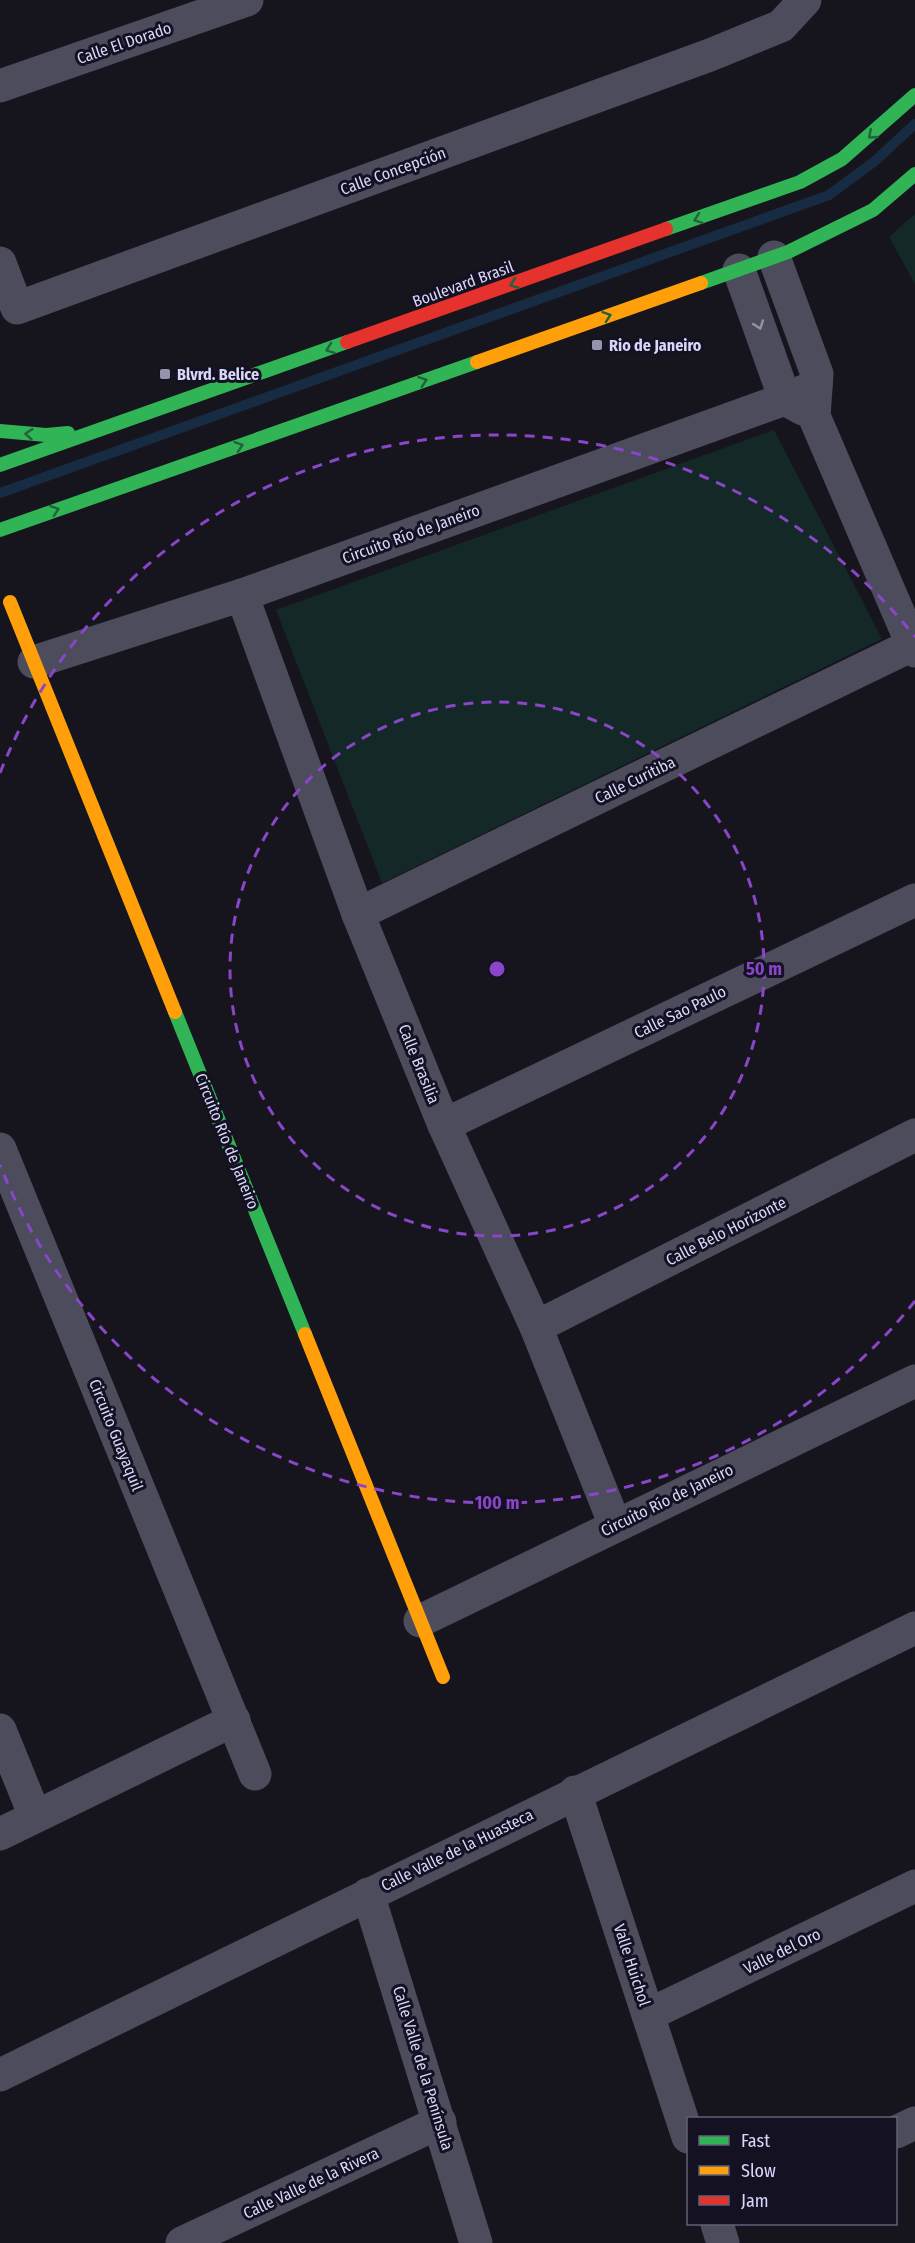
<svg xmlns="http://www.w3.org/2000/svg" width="915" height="2243" viewBox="0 0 915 2243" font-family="'Fira Sans Condensed',sans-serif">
	<rect width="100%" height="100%" fill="#16151e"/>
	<g fill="#152828">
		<path d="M915 214V284L889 237Z"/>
		<path d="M774 430 882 639 382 883 276 610Z"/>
	</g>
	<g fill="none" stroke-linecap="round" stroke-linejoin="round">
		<path stroke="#172b43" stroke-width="10" d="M0 493 829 195 875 161 915 124"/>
		<g stroke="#4c4c5d" stroke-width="33">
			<path d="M0 86 247 0"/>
			<path d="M774 257 817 374 814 416 915 651"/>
			<path d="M0 263 17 308 710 55 781 26 805 0"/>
			<path d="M739 270 785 399 803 409"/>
			<path d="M242 595 358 914 444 1125 536 1327 615 1525"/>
			<path d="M34 662 242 595 785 399 816 386"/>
			<path d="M358 914 912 645"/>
			<path d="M444 1125 915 900"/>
			<path d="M0 1149 255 1774"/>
			<path d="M536 1327 915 1135"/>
			<path d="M420 1621 915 1381"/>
			<path d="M0 1730 35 1816"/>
			<path d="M575 1792 688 2137"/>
			<path d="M0 1834 234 1720"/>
			<path d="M368 1894 476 2243"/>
			<path d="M648 2015 915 1886"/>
			<path d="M0 2075 915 1628"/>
			<path d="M896 2132 915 2123"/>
			<path d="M717 2224 723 2243"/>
			<path d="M182 2243 440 2122"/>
		</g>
		<g stroke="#30b455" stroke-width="14">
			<path d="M666 229 800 182 842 159 915 95"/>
			<path d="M701 283 788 252 873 210 915 174"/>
			<path d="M0 431 46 435 68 433"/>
			<path d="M0 465 347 342"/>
			<path d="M0 530 477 362"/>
			<path d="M175 1012 305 1334"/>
		</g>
		<g stroke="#ff9f0a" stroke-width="14">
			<path d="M477 362 701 283"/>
			<path d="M10 602 175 1012"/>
			<path d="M305 1334 443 1677"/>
		</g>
		<path stroke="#e5322d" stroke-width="14" d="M347 342 666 229"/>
	</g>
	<defs><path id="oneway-chevron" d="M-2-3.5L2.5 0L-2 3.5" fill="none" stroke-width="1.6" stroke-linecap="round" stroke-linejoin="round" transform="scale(1.5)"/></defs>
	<g stroke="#22623c">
		<use href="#oneway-chevron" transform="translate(872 135) rotate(139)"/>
		<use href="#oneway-chevron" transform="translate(698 219) rotate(160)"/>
		<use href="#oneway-chevron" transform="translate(514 284) rotate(160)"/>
		<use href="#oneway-chevron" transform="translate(607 316) rotate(-19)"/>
		<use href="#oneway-chevron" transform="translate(330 349) rotate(160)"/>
		<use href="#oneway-chevron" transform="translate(423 381) rotate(-19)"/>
		<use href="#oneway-chevron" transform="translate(29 434) rotate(-175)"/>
		<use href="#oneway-chevron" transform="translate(239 446) rotate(-19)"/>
		<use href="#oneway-chevron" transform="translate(55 510) rotate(-19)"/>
	</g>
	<use stroke="#9292ac" href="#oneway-chevron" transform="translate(759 325) rotate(70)"/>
	<g fill="none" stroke="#8946c8" stroke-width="3" stroke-dasharray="10 8">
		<circle cx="497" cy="969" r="267"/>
		<path d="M915 1301A534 534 0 0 1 0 1165M0 773A534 534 0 0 1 915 637"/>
	</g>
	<g fill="#9594ad" stroke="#131122" stroke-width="2">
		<rect x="591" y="339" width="12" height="12" rx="3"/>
		<rect x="159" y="368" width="12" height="12" rx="3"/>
	</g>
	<g text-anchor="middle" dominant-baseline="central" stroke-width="6" stroke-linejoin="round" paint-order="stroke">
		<g font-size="16" fill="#d9d8fa" stroke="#131122">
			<text transform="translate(124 43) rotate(-19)">Calle El Dorado</text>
			<text transform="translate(393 171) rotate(-20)">Calle Concepción</text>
			<text transform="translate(463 284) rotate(-20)">Boulevard Brasil</text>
			<text transform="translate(411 534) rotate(-20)">Circuito Río de Janeiro</text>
			<text transform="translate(635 780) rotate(-26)">Calle Curitiba</text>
			<text transform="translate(680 1012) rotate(-26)">Calle Sao Paulo</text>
			<text transform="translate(419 1064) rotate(68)">Calle Brasilia</text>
			<text transform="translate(227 1141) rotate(68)">Circuito Río de Janeiro</text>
			<text transform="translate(726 1231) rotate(-27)">Calle Belo Horizonte</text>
			<text transform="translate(116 1435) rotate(68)">Circuito Guayaquil</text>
			<text transform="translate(667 1500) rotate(-26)">Circuito Río de Janeiro</text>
			<text transform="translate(457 1850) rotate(-26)">Calle Valle de la Huasteca</text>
			<text transform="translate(782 1951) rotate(-26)">Valle del Oro</text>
			<text transform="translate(632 1965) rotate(72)">Valle Huichol</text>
			<text transform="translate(423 2068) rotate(73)">Calle Valle de la Península</text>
			<text transform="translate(311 2183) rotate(-25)">Calle Valle de la Rivera</text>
		</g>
		<g font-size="16" font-weight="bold" fill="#d9d8fa" stroke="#131122" text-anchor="start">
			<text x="609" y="345">Rio de Janeiro</text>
			<text x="177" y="374">Blvrd. Belice</text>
		</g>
	</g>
	<circle cx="497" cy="969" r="9" fill="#8946c8" stroke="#131122" stroke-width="3"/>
	<g font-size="18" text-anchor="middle" font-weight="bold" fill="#8946c8" stroke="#131122" stroke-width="6" stroke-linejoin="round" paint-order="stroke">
		<text x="764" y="975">50 m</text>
		<text x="497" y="1509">100 m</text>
	</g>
	<rect x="687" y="2117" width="210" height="108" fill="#131122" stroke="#626178" stroke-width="1.5"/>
	<rect x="699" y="2136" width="30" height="9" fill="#30b455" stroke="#626178" stroke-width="1.5"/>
	<text x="741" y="2147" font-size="18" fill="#d9d8fa">Fast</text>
	<rect x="699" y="2166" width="30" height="9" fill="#ff9f0a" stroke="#626178" stroke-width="1.5"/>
	<text x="741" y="2177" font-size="18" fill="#d9d8fa">Slow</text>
	<rect x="699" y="2196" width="30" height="9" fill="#e5322d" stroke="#626178" stroke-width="1.5"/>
	<text x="741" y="2207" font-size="18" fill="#d9d8fa">Jam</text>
</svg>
